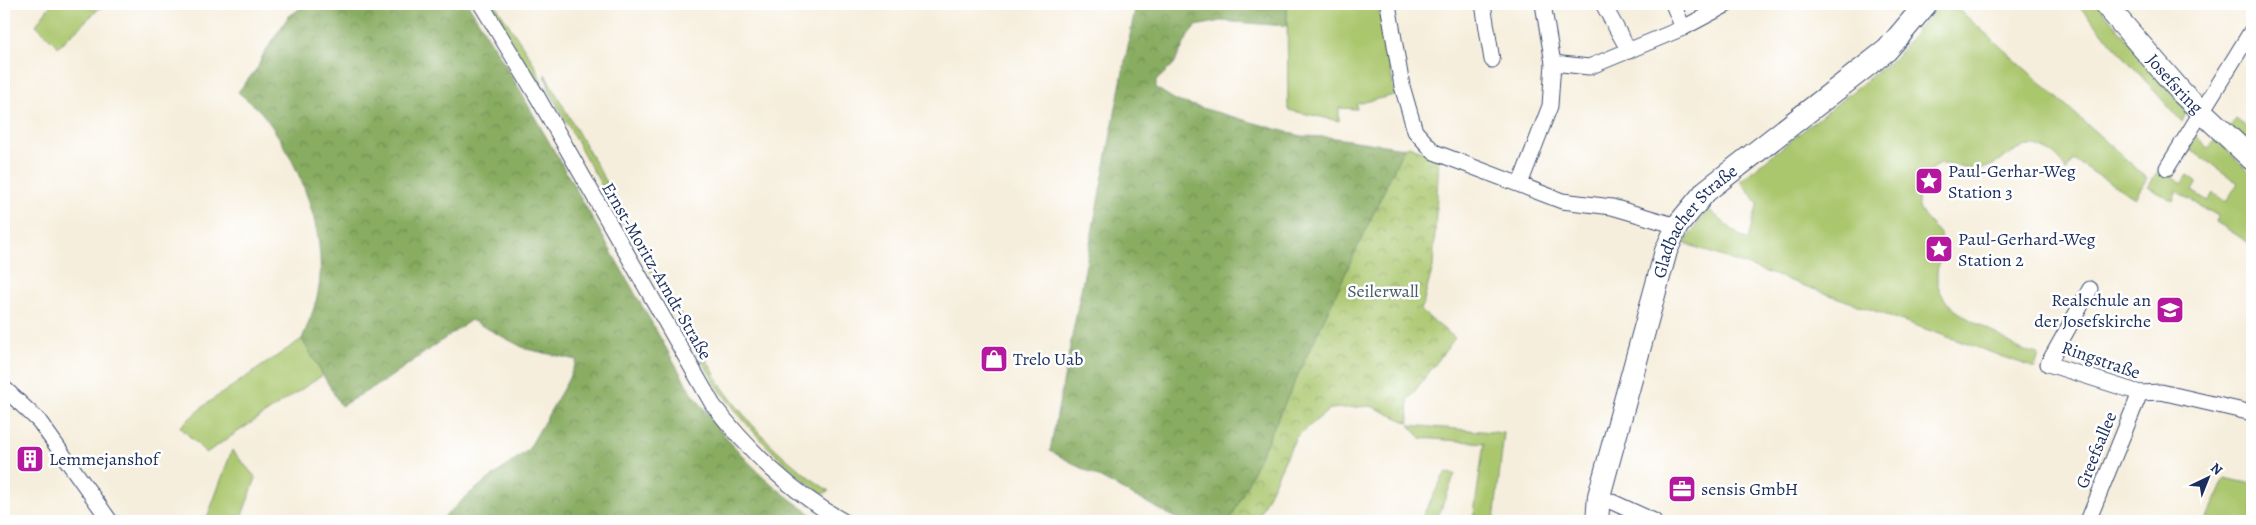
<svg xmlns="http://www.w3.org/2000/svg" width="2256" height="525" viewBox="0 0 2256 525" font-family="Alegreya,serif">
	<defs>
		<pattern id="forest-crowns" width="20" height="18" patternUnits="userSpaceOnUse" patternTransform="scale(1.25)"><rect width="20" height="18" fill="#88ac61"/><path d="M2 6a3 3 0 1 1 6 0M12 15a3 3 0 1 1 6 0" fill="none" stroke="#6e8c53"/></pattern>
		<pattern id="park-crowns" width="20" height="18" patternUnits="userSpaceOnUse" patternTransform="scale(1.25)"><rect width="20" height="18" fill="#abc76e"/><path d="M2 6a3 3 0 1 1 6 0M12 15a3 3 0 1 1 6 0" fill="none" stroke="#8aa25e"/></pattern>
	</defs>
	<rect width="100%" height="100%" fill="#fff"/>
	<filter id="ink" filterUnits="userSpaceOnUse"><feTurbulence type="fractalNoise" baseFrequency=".02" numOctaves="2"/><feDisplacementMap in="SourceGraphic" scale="10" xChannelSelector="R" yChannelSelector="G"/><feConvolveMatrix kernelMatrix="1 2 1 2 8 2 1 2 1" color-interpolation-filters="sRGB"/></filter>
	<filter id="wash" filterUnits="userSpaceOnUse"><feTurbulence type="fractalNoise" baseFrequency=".0096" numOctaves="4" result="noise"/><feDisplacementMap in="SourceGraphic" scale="20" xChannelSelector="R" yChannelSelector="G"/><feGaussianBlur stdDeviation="1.12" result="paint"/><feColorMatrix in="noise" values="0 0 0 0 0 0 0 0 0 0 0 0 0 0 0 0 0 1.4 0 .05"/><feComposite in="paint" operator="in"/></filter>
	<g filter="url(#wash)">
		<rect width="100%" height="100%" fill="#f6eedc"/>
		<g fill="#abc76e" stroke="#637b66">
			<path d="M51 4H104L58 47 36 25Z"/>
			<path d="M489 4H495L535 65 550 104Z"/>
			<path d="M1287 4H1378L1395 95 1356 104 1357 109 1339 108V121L1288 110Z"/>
			<path d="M1938 4H1952L1965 15 2147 178 2135 198 2073 160 2066 172C2063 162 2056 154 2047 150 2017 136 2009 162 1982 169 1961 174 1941 150 1924 178 1915 192 1916 208 1927 220 1931 225 1937 229 1940 234 1948 250 1936 262 1937 278 1937 287 1943 299 1950 305 1963 318 1982 325 1998 335 2007 340 2015 347 2024 351 2029 352 2035 353 2039 354L2035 368 1684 243 1708 209 1741 237 1748 239 1758 203 1740 181 1897 56Z"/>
			<path d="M2077 4H2097L2184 107 2186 113 2182 122Z"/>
			<path d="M545 74 722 387C753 429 785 462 829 491L823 494C780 464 747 427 716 385L582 151 550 92Z"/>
			<path d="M2236 119 2252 131V149L2229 127Z"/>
			<path d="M2195 135 2208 148 2216 140 2252 174V245L2215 221 2218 216 2176 191 2173 201 2148 187 2159 170 2169 176 2175 167 2178 169 2173 178 2181 184 2187 175 2197 182 2192 191 2208 201 2213 193 2226 202 2238 183 2191 150 2185 159 2181 156Z"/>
			<path d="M302 339 323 375 206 453 180 427 206 404Z"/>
			<path d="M1409 425 1504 433 1494 521H1473L1484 443 1421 438Z"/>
			<path d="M232 450 256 478 240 521H206Z"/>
			<path d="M1445 473 1455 474 1436 521H1420Z"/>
			<path d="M2225 478 2252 484V521H2206Z"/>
		</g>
		<g fill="url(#forest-crowns)" stroke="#526e60">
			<path d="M306 4H468L507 68 687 385C726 442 763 484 822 521H440L469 494 528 450 567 382 577 360 526 349 471 320 386 380 341 406 302 339C310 319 319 299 320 277 324 222 295 154 261 112 254 105 245 98 238 92L258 67 263 55 288 17Z"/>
			<path d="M1136 4H1209L1210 5 1287 4V26L1221 21 1196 26 1188 36 1174 64 1156 81V88L1177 101 1301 136 1328 137 1404 148 1230 521H1181L1050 451Z"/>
		</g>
		<path fill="url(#park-crowns)" stroke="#637b66" d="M1409 146 1439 158 1433 267 1421 311 1455 338 1408 400 1409 423 1371 406 1330 409 1296 437 1256 521H1230L1404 148Z"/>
	</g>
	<g filter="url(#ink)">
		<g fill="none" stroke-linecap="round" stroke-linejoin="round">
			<defs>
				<g id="minor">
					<path d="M481 4 537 96 713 405C750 452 790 491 843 521"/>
					<path d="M1388 4 1402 86 1415 131 1434 152 1562 201 1612 207 1677 226"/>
					<path d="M1483 4 1492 60"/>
					<path d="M1603 4 1629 51"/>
					<path d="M1673 4 1683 28"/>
					<path d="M1553 63 1589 67 1683 28 1728 4"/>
					<path d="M2167 168 2252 30"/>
					<path d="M1520 184 1550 106 1553 63 1543 4"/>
					<path d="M2090 289 2048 364 2140 393 2161 392 2252 413"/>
					<path d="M4 388 39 421 110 521"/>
					<path d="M1599 496 1654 521"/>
					<path d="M2088 521 2140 393"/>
				</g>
				<g id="secondary">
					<path id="s1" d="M2105 4 2183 94 2252 159"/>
					<path id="s2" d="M1597 521 1599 496 1666 251 1677 226 1706 191 1887 50 1926 4"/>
				</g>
			</defs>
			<use href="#minor" stroke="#3c4c71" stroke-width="17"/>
			<use href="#secondary" stroke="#3c4c71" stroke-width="24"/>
			<use href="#minor" stroke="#fff" stroke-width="15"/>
			<use href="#secondary" stroke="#fff" stroke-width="22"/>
		</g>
	</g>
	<defs>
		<symbol id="sight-square" viewBox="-11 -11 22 22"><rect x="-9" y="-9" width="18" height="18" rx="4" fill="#b5179e" stroke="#fff"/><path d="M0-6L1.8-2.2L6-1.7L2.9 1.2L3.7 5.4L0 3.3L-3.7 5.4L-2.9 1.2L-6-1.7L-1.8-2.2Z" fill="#fff"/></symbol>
		<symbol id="school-square" viewBox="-11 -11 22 22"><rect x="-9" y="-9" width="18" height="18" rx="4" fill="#b5179e" stroke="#fff"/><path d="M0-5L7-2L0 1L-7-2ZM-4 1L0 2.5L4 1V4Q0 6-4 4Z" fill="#fff"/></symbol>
		<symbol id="shop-square" viewBox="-11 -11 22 22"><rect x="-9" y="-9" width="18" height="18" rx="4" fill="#b5179e" stroke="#fff"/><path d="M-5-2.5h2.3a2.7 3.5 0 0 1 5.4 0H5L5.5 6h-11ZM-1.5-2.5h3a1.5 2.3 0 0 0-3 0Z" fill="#fff"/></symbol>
		<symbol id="building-square" viewBox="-11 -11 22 22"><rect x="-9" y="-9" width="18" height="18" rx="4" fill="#b5179e" stroke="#fff"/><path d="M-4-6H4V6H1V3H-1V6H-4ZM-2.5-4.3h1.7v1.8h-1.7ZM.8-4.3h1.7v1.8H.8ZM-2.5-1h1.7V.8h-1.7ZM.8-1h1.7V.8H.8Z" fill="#fff"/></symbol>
		<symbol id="office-square" viewBox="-11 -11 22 22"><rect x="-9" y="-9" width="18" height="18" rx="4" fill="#b5179e" stroke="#fff"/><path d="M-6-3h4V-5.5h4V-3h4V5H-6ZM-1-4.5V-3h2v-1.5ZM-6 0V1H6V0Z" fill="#fff"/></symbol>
	</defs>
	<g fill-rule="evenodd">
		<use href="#sight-square" x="1913" y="165" width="32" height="32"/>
		<use href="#sight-square" x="1923" y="233" width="32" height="32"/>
		<use href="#school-square" x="2154" y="294" width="32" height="32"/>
		<use href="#shop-square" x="978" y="343" width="32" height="32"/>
		<use href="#building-square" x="14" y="443" width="32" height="32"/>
		<use href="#office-square" x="1666" y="473" width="32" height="32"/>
	</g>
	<g text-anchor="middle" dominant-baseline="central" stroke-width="5" stroke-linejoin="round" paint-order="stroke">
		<g font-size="18" fill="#1b2f5e" stroke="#fff">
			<text stroke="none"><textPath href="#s1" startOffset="106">Josefsring</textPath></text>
			<text stroke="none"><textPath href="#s2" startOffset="320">Gladbacher Straße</textPath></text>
			<text transform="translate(657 271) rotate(60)">Ernst-Moritz-Arndt-Straße</text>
			<text transform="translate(2101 360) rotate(19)">Ringstraße</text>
			<text transform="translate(2096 450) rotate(-68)">Greefsallee</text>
		</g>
		<g font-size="18" fill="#1b2f5e" stroke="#fff" text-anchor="start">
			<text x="1948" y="171">Paul-Gerhar-Weg<tspan x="1948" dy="21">Station 3</tspan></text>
			<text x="1958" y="239">Paul-Gerhard-Weg<tspan x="1958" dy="21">Station 2</tspan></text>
			<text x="2151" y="300" text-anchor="end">Realschule an<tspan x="2151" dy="21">der Josefskirche</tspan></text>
			<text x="1013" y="359">Trelo Uab</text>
			<text x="49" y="459">Lemmejanshof</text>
			<text x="1701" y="489">sensis GmbH</text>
		</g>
		<g font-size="18" fill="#465d63" stroke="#fff">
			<text x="1383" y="291">Seilerwall</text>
		</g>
	</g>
	<rect width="2256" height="525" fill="none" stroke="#fff" stroke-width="20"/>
	<g transform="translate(2208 478) rotate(43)" stroke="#ffffff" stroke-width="4" paint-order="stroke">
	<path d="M0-4L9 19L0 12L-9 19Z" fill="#1b2f5e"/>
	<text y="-8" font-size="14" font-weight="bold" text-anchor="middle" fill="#1b2f5e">N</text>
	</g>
</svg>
